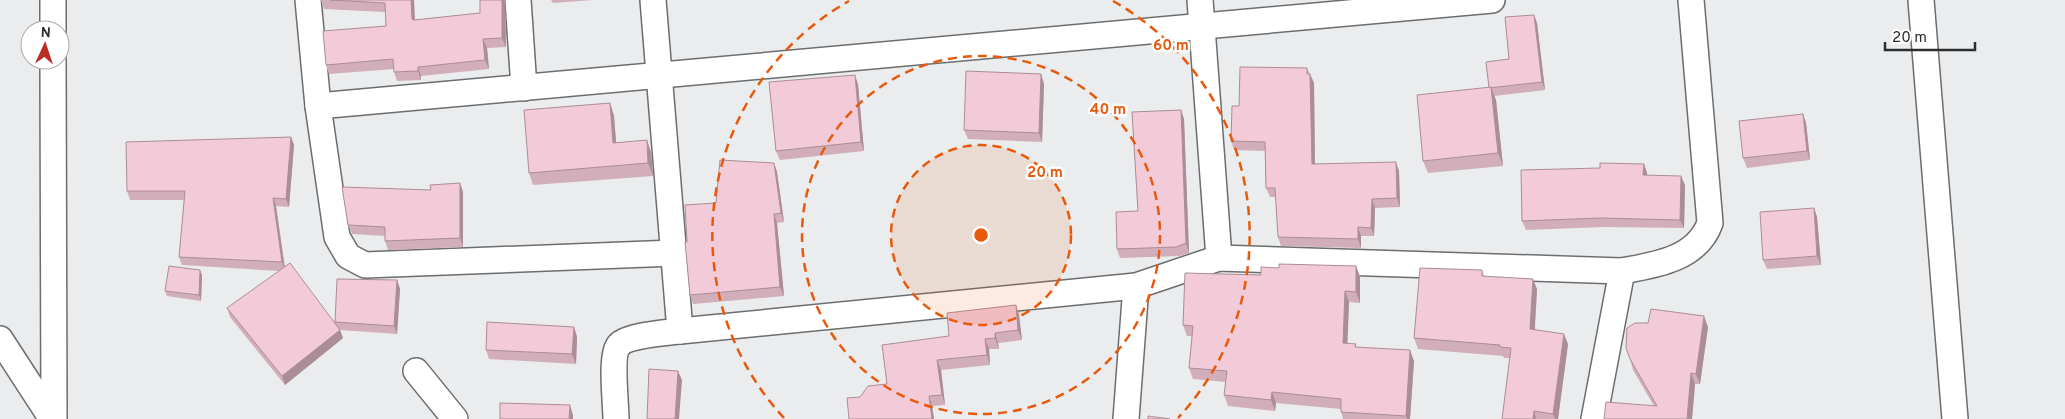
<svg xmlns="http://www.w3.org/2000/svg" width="2065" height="419" viewBox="0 0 2065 419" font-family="Overpass,sans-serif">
	<rect width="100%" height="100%" fill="#eaecee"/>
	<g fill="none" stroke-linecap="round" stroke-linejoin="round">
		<defs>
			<g id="street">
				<path d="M53 0V30"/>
				<path d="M308 0 318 106 337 237 348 256 365 265 674 253"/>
				<path d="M518 0 524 88"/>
				<path d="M653 0 680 331"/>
				<path d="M1200 0 1219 258"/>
				<path d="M1921 0 1955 419"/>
				<path d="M53 60 54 419"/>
				<path d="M318 106 1492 0"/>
				<path d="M0 339 52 419"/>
				<path d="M416 371 455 419"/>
				<path d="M616 419C616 404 610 355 619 345 628 335 666 333 680 331L1136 286 1219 258 1622 271C1656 265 1697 259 1710 223L1691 0"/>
				<path d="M1126 419 1136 286"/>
				<path d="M1594 419 1622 271"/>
			</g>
		</defs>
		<use href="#street" stroke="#6b6d6f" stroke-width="28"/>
		<use href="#street" stroke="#fff" stroke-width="25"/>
	</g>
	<g fill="#d1aeba">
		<path d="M321 0H414L415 20 480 13 505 0 506 47 487 48 489 69 421 76V80L397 81 394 72V69L329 74 326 65 386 26 385 12 324 9Z"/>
		<path d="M551 0H593L553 3Z"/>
		<path d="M1534 15 1537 23 1545 90 1494 96 1496 100 1503 166 1428 173 1423 161 1489 88 1509 59Z"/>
		<path d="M1307 68 1314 83 1315 164 1399 171 1400 207 1375 208 1374 236H1361V248L1281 246 1278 237 1276 197H1270L1266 188 1265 151 1234 150 1231 141 1239 106Z"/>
		<path d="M1041 74 1044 84 1042 142 968 139 964 130Z"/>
		<path d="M858 84 864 151 780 160 776 151Z"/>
		<path d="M610 103 614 116 616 142 651 152 653 176 533 185 529 173Z"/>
		<path d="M1181 110 1184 119 1189 253 1180 256 1120 258 1117 249 1138 211Z"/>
		<path d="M1803 114 1806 123 1810 160 1747 168 1743 158Z"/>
		<path d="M291 137 294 145 289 207 276 206 285 267 337 325 335 322 397 280 400 289 397 334 340 330 343 338 285 385 230 317 227 308 280 271 182 265 179 257 184 200H130L127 191Z"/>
		<path d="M774 163 777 172 784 222 777 223 784 296 693 304 690 295 687 242 716 203Z"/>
		<path d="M1644 164 1647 173V176L1685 185 1684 228 1603 227 1526 230 1522 221 1600 168Z"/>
		<path d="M460 183 463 192V247L388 250 385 241V236L352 234 348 225 431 190Z"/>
		<path d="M1814 208 1817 217 1821 265 1767 269 1763 260Z"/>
		<path d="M1356 266 1360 277V303L1349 302 1347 343 1356 344V347L1414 361 1410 419H1343L1341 412V409L1276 403 1275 411 1228 406 1224 395 1226 382 1193 379 1189 368 1192 336H1187L1183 325 1261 275 1279 268Z"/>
		<path d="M1482 270 1484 276 1537 289 1535 329 1568 344 1558 419H1502L1510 358H1504L1503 356 1418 349 1414 338Z"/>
		<path d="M202 275 201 301 167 296 165 291Z"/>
		<path d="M1019 315 1022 340 998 343 999 349H989L990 365 941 370 945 405 932 406 934 419H849L860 397 887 384 949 336Z"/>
		<path d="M574 327 577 337 576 364 489 359 486 350Z"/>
		<path d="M1708 327 1700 384H1695L1692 419 1654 406 1633 370 1630 359Z"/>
	</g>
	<g fill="#aa8d97">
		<path d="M411 0H414L415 28 412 19Z"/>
		<path d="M502 0H505L506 47 502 38Z"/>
		<path d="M1534 15 1537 23 1545 90 1542 82Z"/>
		<path d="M483 39 487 48 489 69 485 60Z"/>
		<path d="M418 67 421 76V80L418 71Z"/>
		<path d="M1041 74 1044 84 1042 142 1039 133Z"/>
		<path d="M1310 74 1314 83 1315 173 1312 164Z"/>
		<path d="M855 75 858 84 864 151 861 142Z"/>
		<path d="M1491 87 1496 100 1503 166 1498 153Z"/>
		<path d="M610 103 614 116 617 155 613 143Z"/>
		<path d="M1181 110 1184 119 1189 253 1186 243Z"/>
		<path d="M1803 114 1806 123 1810 160 1807 151Z"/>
		<path d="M291 137 294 145 289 207 286 199Z"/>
		<path d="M647 140 651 152 653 176 648 163Z"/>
		<path d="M1396 162 1399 171 1400 207 1397 198Z"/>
		<path d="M774 163 777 172 784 222 781 213Z"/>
		<path d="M1644 164 1647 173V184L1643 175Z"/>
		<path d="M1681 176 1685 185 1684 228 1680 220Z"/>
		<path d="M460 183 463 192V247L460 238Z"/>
		<path d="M273 198 276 206 285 271 282 262Z"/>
		<path d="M1372 199 1375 208 1374 236 1371 228Z"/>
		<path d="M1814 208 1817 217 1821 265 1817 256Z"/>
		<path d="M774 214 777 223 784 296 780 287Z"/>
		<path d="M1358 227 1361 236V248L1358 239Z"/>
		<path d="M1356 266 1360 277V303L1356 292Z"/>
		<path d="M200 270 202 275 201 301 199 295Z"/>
		<path d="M1533 279 1537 289 1534 339 1530 329Z"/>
		<path d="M397 280 400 289 397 334 394 326Z"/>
		<path d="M1345 291 1349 302 1347 354 1343 343Z"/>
		<path d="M1016 305 1019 315 1022 340 1018 330Z"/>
		<path d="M1704 316 1708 327 1700 384 1696 374Z"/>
		<path d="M574 327 577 337 576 364 572 354Z"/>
		<path d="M340 330 343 338 285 385 282 376Z"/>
		<path d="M995 333 998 343 999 349 995 338Z"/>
		<path d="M1564 334 1568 344 1558 419H1555L1553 414Z"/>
		<path d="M985 339 989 349 990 365 987 355Z"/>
		<path d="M1410 350 1414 361 1410 419H1407L1406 416Z"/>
		<path d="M937 360 941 370 945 405 942 395Z"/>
		<path d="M678 371 682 380 679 419H675Z"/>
		<path d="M1691 373 1695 384 1692 419H1687Z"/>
		<path d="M1272 392 1276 403 1275 411 1271 400Z"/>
		<path d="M929 396 932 406 934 419H932Z"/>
		<path d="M570 405 573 415V419H569Z"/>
		<path d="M1534 411 1536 419H1533Z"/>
	</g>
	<g fill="#f3cad8" stroke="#aa8d97">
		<path d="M330 0H411L412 19 414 20 480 13V0H502V38L483 39 485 60 418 67V71L394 72 393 59 326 65 323 31 386 26 385 3Z"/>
		<path d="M1534 15 1542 82 1489 88 1486 62 1509 59 1505 17Z"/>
		<path d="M1240 67 1307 68V74H1310L1312 164 1396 162 1397 198 1372 199 1371 228 1358 227V239L1278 237 1275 188H1266L1265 142 1231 141 1232 106H1239Z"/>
		<path d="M966 71 1041 74 1039 133 964 130Z"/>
		<path d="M855 75 861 142 776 151 769 82Z"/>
		<path d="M1491 87 1498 153 1423 161 1417 95Z"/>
		<path d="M610 103 613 143 647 140 648 163 529 173 524 110Z"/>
		<path d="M1181 110 1186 243 1176 247 1117 249 1116 212 1138 211 1132 112Z"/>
		<path d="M1803 114 1807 151 1743 158 1739 121Z"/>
		<path d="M291 137 286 199 273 198 282 262 179 257 185 191H127L126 142Z"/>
		<path d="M720 160 774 163 781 213 774 214 780 287 690 295 685 242H687L685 205 716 203Z"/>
		<path d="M1600 163 1644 164 1643 175 1681 176 1680 220 1600 218 1522 221 1521 170 1600 168Z"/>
		<path d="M460 183V238L385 241V227L348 225 342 187 431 190 430 185Z"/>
		<path d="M1814 208 1817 256 1763 260 1760 212Z"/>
		<path d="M290 263 340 330 282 376 227 308Z"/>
		<path d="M1279 264 1356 266V292L1345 291 1343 343 1356 344 1355 347 1410 350 1406 416 1341 412V399L1272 392 1271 400 1224 395 1227 371 1189 368 1193 326 1183 325 1185 273 1261 275V267L1279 268Z"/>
		<path d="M169 266 200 270 199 295 165 291Z"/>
		<path d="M1420 268 1482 270V276L1533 279 1530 329 1564 334 1553 414 1534 411 1533 419H1502L1511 348 1500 347V345L1414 338Z"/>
		<path d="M337 279 397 280 394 326 335 322Z"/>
		<path d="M1016 305 1018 330 995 333V338L985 339 987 355 937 360 942 395 929 396 932 419H849L847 398 860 397 868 386 887 384 882 345 949 336 947 313Z"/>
		<path d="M1651 309 1704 316 1696 374 1691 373 1687 419H1604L1606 402 1657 406 1630 359 1626 348 1627 328 1635 323H1648Z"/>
		<path d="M487 322 574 327 572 354 486 350Z"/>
		<path d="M649 369 678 371 675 419H647Z"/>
		<path d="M500 403 570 405 569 419H500Z"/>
		<path d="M1148 416 1170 419H1148Z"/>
	</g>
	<circle cx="981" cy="235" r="90" fill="#e8590c" fill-opacity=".12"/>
	<g fill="none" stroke="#e8590c" stroke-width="2.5" stroke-dasharray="9 6">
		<circle cx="981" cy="235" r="90"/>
		<circle cx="981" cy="235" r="179"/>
		<path d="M784 418A269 269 0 0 1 849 1M1113 1A269 269 0 0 1 1178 418"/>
	</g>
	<circle cx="981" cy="235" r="8" fill="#e8590c" stroke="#fff" stroke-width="2.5"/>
	<g font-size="15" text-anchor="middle" font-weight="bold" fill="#e8590c" stroke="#fff" stroke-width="5" stroke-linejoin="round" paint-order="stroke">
		<text x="1171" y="50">60 m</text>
		<text x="1108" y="114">40 m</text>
		<text x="1045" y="177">20 m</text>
	</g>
	<g transform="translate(45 45) rotate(3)"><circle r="24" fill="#ffffff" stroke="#ababab"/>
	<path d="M0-4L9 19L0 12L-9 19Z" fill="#bb2c27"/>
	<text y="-8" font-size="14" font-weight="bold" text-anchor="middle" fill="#2c2d2e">N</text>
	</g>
	<path d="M1885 42v8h90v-8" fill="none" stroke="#2c2d2e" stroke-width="2.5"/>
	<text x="1892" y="42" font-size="15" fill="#2c2d2e" stroke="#ffffff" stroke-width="4" paint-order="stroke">20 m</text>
</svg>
